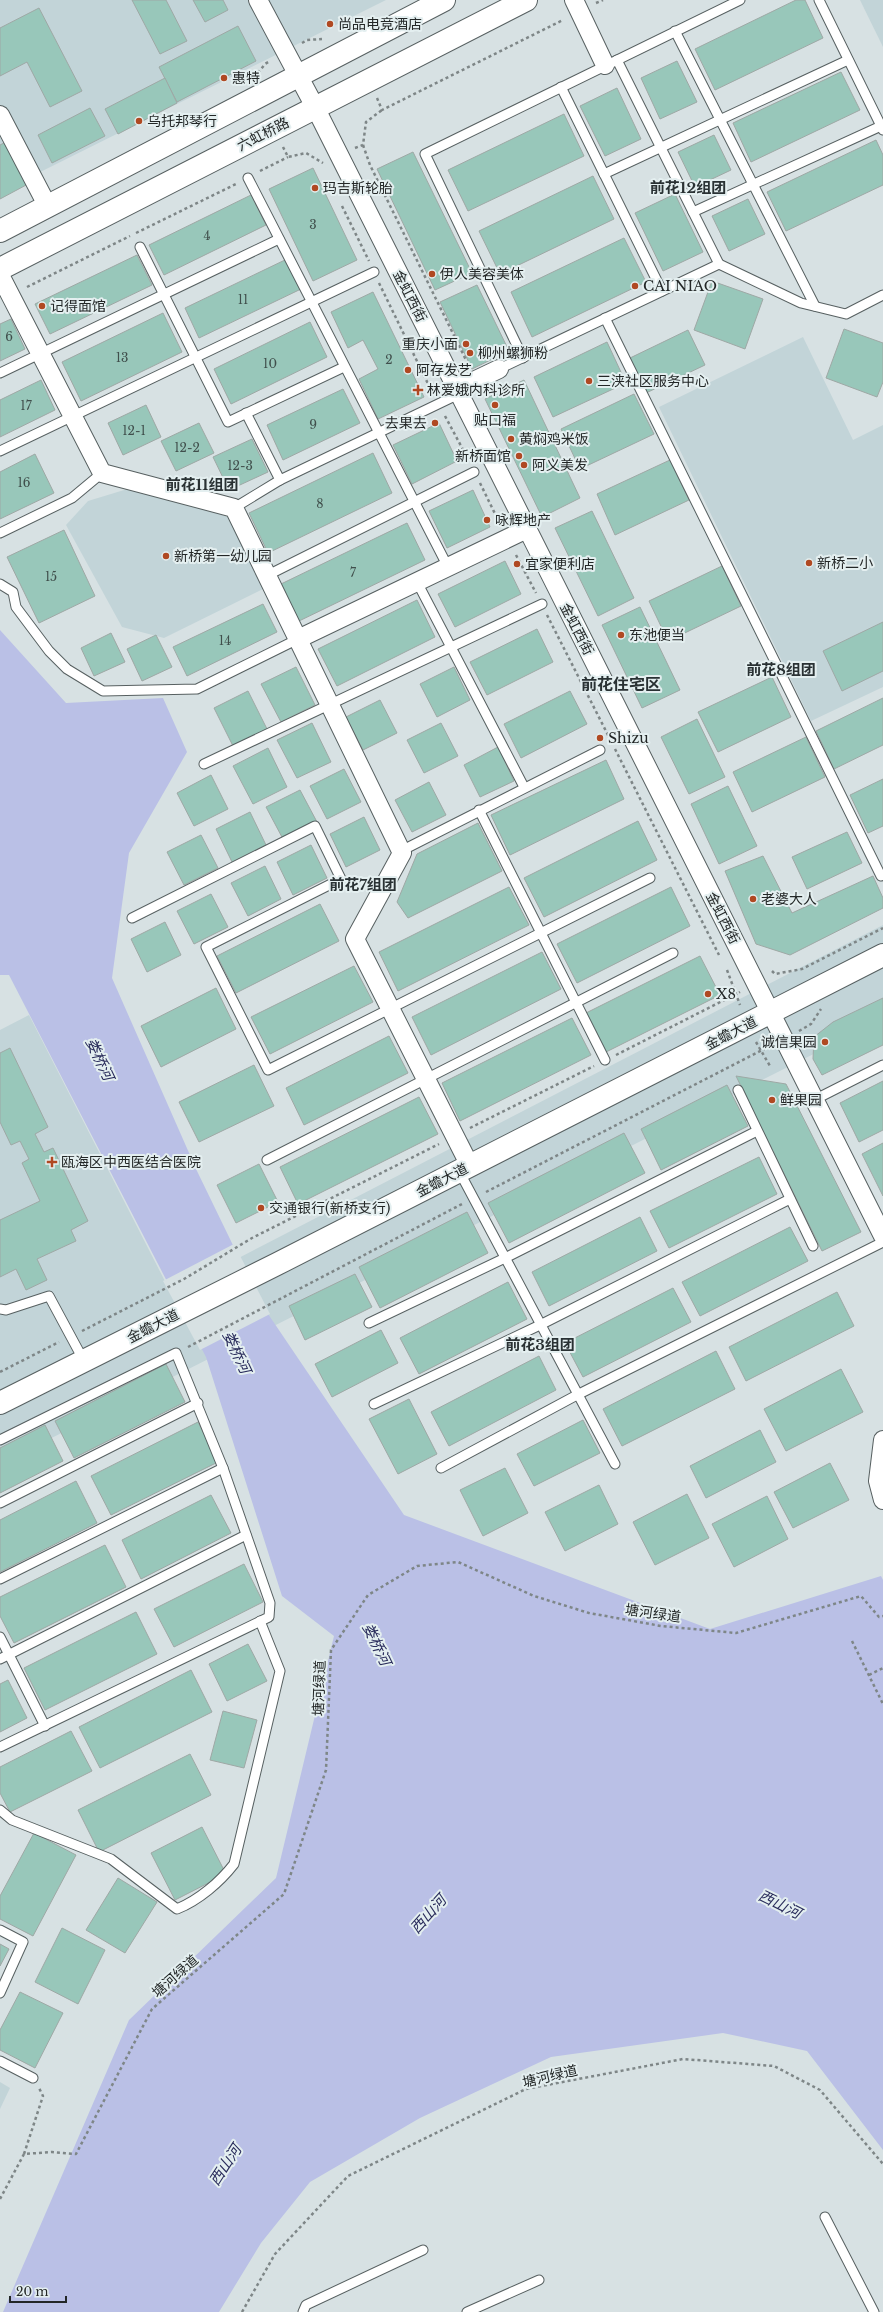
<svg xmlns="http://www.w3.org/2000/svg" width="883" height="2312" viewBox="0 0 883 2312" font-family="'Libre Baskerville','Noto Sans SC',serif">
	<rect width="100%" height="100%" fill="#d7e1e3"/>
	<g fill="#c2d4d8">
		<path d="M0 0H386L0 192Z"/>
		<path d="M860 0H883V47Z"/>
		<path d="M803 337 853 440 883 425V687L811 721 659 407Z"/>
		<path d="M134 487 231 518 265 588 164 638 122 627 66 525 88 501Z"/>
		<path d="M883 925V1019L0 1464V1030L29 1015 171 1293Z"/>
		<path d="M0 2082 10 2088 0 2109Z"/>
	</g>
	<path fill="#bac0e6" d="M0 630 66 703 163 698 187 752 129 853 112 978 197 1171 262 1305 404 1515 710 1629 881 1576 883 1580V2150L807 2051 723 2033 551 2057 420 2118 310 2182 261 2243 219 2312H3L129 2020 276 1878 334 1636 282 1596 206 1357 9 975H0Z"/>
	<path fill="#d7e1e3" d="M234 1244 270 1314 200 1350 163 1281Z"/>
	<g fill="#98c7ba" stroke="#9ea8a5">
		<path d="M132 0H166L187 41 160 54Z"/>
		<path d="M193 0H223L228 10 205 22Z"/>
		<path d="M796 0H805L823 38 715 90 695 49Z"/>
		<path d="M39 8 82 91 50 107 27 62 0 76V28Z"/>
		<path d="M238 26 256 61 177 102 159 67Z"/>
		<path d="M677 61 697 102 660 119 641 78Z"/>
		<path d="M841 72 860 110 751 162 733 123Z"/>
		<path d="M165 78 177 103 118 134 105 109Z"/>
		<path d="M617 88 641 139 605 156 580 106Z"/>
		<path d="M90 108 105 136 52 163 38 135Z"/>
		<path d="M564 114 584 156 468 211 448 170Z"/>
		<path d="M714 135 731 170 695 187 678 152Z"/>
		<path d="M876 140 883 155V185L786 231 767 192Z"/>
		<path d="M6 142 28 184 0 199V145Z"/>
		<path d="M413 152 472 273 435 290 377 169Z"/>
		<path d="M313 168 357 260 313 281 269 189Z"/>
		<path d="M593 176 614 219 500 274 479 231Z"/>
		<path d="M675 194 703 252 663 271 635 213Z"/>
		<path d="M251 195 266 225 164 275 149 245Z"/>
		<path d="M748 199 765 234 729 251 712 216Z"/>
		<path d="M624 238 646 282 532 337 511 292Z"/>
		<path d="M137 255 152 285 50 334 35 304Z"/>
		<path d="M287 259 301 289 199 338 185 308Z"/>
		<path d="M712 281 763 299 745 349 694 330Z"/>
		<path d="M477 285 509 351 472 369 440 302Z"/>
		<path d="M373 292 424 397 378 419 359 379 378 369 363 340 348 348 331 312Z"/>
		<path d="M163 313 182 352 81 401 62 362Z"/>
		<path d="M11 319 25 349 0 361V324Z"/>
		<path d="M310 322 327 357 231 404 214 369Z"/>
		<path d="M844 329 883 343V382L877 397 826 378Z"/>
		<path d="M688 330 705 365 646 393 630 358Z"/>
		<path d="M607 342 626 383 553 417 534 377Z"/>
		<path d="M41 380 55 410 0 437V400Z"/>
		<path d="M524 380 580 498 542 517 485 399Z"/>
		<path d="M343 389 360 423 283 460 267 425Z"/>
		<path d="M634 394 654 434 580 469 561 429Z"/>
		<path d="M146 405 161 437 123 455 108 423Z"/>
		<path d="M199 423 214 453 176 471 161 441Z"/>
		<path d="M439 423 457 461 412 484 393 445Z"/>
		<path d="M252 439 268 472 229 490 213 457Z"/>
		<path d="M373 453 392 493 268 553 249 513Z"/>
		<path d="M35 454 54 493 0 519V472Z"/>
		<path d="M670 460 689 500 615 535 597 494Z"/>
		<path d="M473 490 490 527 447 548 429 511Z"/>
		<path d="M592 511 634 598 598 616 555 528Z"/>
		<path d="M407 523 425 560 299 621 281 584Z"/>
		<path d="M64 530 95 596 39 623 7 557Z"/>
		<path d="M505 561 521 594 455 627 438 594Z"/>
		<path d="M722 566 741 606 668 641 649 601Z"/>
		<path d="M417 600 435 637 337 686 318 649Z"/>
		<path d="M263 604 277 632 187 676 173 647Z"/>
		<path d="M640 607 680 690 642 708 602 625Z"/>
		<path d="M883 622V671L842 691 823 651Z"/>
		<path d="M537 629 553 662 487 695 470 662Z"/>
		<path d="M111 633 125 662 94 676 81 648Z"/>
		<path d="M156 635 172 667 142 681 127 649Z"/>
		<path d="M296 667 315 705 281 722 261 684Z"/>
		<path d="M454 667 470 700 437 717 420 684Z"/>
		<path d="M772 677 791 717 718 752 698 712Z"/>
		<path d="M248 691 267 729 233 746 214 708Z"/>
		<path d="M570 691 587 724 521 758 504 724Z"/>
		<path d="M883 698V745L834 769 816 731Z"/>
		<path d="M380 700 397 733 363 750 346 717Z"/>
		<path d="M697 719 725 777 689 794 661 737Z"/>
		<path d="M312 723 331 762 297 778 277 740Z"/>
		<path d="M441 723 458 756 424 773 407 740Z"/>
		<path d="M806 737 825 777 752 812 733 772Z"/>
		<path d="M498 747 514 781 480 797 464 765Z"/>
		<path d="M268 748 287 787 253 804 233 766Z"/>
		<path d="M606 760 624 799 510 855 491 815Z"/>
		<path d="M344 769 361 802 327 819 310 786Z"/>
		<path d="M211 775 228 809 194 826 177 793Z"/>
		<path d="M883 779V826L868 833 850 795Z"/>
		<path d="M429 782 446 815 412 832 395 800Z"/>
		<path d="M728 786 757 846 719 864 691 804Z"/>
		<path d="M300 790 317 822 283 839 266 807Z"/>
		<path d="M250 812 266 845 232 862 216 829Z"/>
		<path d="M364 817 380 850 346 867 330 834Z"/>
		<path d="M638 821 657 860 544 917 524 878Z"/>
		<path d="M478 823 502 871 408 918 397 902 417 854Z"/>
		<path d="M847 832 862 863 807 889 792 857Z"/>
		<path d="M201 835 218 868 184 885 167 852Z"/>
		<path d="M311 845 327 878 293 895 277 862Z"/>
		<path d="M763 856 792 913 873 876 883 898V908L790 955 756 944 725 871Z"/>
		<path d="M265 866 281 899 248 916 231 883Z"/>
		<path d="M509 887 529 925 398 991 379 952Z"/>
		<path d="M671 887 690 926 577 983 557 944Z"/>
		<path d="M211 894 228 927 194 944 177 911Z"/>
		<path d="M320 904 339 941 236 993 217 956Z"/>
		<path d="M165 922 181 955 147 972 131 939Z"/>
		<path d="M542 952 561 989 431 1055 412 1017Z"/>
		<path d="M700 956 720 995 606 1052 586 1013Z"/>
		<path d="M354 966 373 1002 270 1054 251 1017Z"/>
		<path d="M216 988 236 1029 161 1067 141 1026Z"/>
		<path d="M883 998V1045L822 1075 813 1059 814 1037 833 1022Z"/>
		<path d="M572 1018 591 1055 460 1121 442 1083Z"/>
		<path d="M389 1036 408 1073 304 1125 286 1088Z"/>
		<path d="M10 1048 48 1127 35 1134 44 1152 53 1148 88 1221 71 1230 76 1241 37 1259 47 1280 26 1290 16 1269 0 1277V1220L40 1201 22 1163 29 1159 20 1141 11 1145 0 1122V1053Z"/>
		<path d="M254 1065 274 1106 199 1142 179 1102Z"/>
		<path d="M736 1076 786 1084 861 1232 822 1251Z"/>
		<path d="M883 1081V1130L859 1142 840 1103Z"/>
		<path d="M727 1085 748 1126 661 1170 641 1129Z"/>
		<path d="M419 1097 438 1134 298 1204 280 1167Z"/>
		<path d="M624 1133 645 1173 509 1243 488 1203Z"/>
		<path d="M883 1143V1196L862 1154Z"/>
		<path d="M759 1157 777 1194 669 1248 650 1211Z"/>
		<path d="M259 1164 278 1202 236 1223 217 1185Z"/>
		<path d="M467 1212 488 1253 380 1308 359 1267Z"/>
		<path d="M640 1217 657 1251 549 1306 532 1272Z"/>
		<path d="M790 1227 808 1261 700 1316 682 1282Z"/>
		<path d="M355 1274 372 1307 305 1340 289 1306Z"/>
		<path d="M508 1282 527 1319 419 1374 400 1338Z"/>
		<path d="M673 1288 691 1322 583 1377 565 1343Z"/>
		<path d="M837 1292 854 1326 746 1381 729 1347Z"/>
		<path d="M381 1330 398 1363 332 1397 315 1364Z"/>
		<path d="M716 1351 735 1389 622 1446 603 1409Z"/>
		<path d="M539 1356 556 1390 449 1446 431 1412Z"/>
		<path d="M166 1364 185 1402 74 1458 55 1421Z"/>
		<path d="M841 1369 863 1412 786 1451 764 1409Z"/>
		<path d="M409 1399 437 1454 398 1474 369 1419Z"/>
		<path d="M583 1420 600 1453 534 1486 517 1454Z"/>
		<path d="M198 1422 218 1462 111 1515 91 1476Z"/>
		<path d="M45 1425 63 1461 0 1493V1448Z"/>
		<path d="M760 1430 776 1462 706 1498 690 1466Z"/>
		<path d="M830 1463 849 1500 793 1528 774 1492Z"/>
		<path d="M505 1468 528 1513 483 1536 460 1490Z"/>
		<path d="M76 1481 97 1523 0 1572V1520Z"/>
		<path d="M599 1485 618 1524 565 1551 545 1512Z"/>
		<path d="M687 1494 709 1538 655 1565 633 1522Z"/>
		<path d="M211 1495 231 1533 141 1579 122 1540Z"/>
		<path d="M767 1496 788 1539 734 1567 712 1524Z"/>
		<path d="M105 1545 126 1587 14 1643 0 1616V1597Z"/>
		<path d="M244 1564 263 1602 174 1647 154 1609Z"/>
		<path d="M136 1612 157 1654 45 1710 24 1668Z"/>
		<path d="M248 1644 267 1681 227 1701 209 1664Z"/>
		<path d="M191 1670 212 1712 100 1768 79 1727Z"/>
		<path d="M8 1680 27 1718 0 1732V1684Z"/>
		<path d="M223 1711 257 1720 244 1768 210 1760Z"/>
		<path d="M71 1731 92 1771 10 1812 0 1793V1767Z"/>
		<path d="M190 1754 211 1795 99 1852 78 1810Z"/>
		<path d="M202 1827 226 1874 175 1900 151 1853Z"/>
		<path d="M34 1833 76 1855 33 1936 0 1919V1896Z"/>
		<path d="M118 1878 157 1902 125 1953 86 1930Z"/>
		<path d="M62 1928 105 1950 78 2004 35 1982Z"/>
		<path d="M0 1944 9 1949 0 1966Z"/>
		<path d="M20 1992 63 2013 35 2068 0 2050V2030Z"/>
	</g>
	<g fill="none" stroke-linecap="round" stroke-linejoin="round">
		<defs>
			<g id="service">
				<path d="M819 0 883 130"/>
				<path d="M675 31 815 306"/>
				<path d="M617 60 719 264"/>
				<path d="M561 87 662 291"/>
				<path d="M604 174 848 60"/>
				<path d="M248 178 448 567"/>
				<path d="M693 212 881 126"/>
				<path d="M140 247 228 422 344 367"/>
				<path d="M605 318 881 876"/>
				<path d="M523 358 425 154 740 0"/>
				<path d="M499 369 719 264 801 303 846 314 883 295"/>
				<path d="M0 373 279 239"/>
				<path d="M246 413 280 480"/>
				<path d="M0 451 374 272"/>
				<path d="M234 508 280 480 459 394"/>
				<path d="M0 533 72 498 102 473"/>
				<path d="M266 576 474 472"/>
				<path d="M417 582 524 787"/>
				<path d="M0 584 13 592 16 607 49 651 67 669 103 691 197 689 298 639"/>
				<path d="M204 764 542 604"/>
				<path d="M479 810 605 1060"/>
				<path d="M401 851 600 750"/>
				<path d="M132 918 315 826 341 879 206 947 268 1070 650 878"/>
				<path d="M738 1090 813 1246"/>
				<path d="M814 1100 883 1065"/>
				<path d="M267 1160 673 953"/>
				<path d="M459 1171 615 1464"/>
				<path d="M0 1309 6 1310 49 1296 84 1361"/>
				<path d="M369 1323 505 1258 757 1131"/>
				<path d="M374 1404 540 1325 790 1199"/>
				<path d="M0 1440 176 1353 223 1468 270 1603 269 1617 0 1747"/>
				<path d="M441 1468 577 1395 883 1242"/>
				<path d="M0 1503 198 1403"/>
				<path d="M0 1579 223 1468"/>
				<path d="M0 1637 45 1726"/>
				<path d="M0 1659 246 1535"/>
				<path d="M0 1810 12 1820 111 1859 177 1909C199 1900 220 1882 234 1864L280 1671 260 1621"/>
				<path d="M0 1930 23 1942 0 1993"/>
				<path d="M0 2061 33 2078"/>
				<path d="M825 2217 874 2312"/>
				<path d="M303 2312 306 2305 423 2250"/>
				<path d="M467 2312 539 2280"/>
			</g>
			<g id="minor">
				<path d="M258 0 315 107 883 1236"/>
				<path d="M574 0 605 65"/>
				<path d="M0 115 47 205"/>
				<path d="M0 275 102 473 234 508 402 853 355 939 470 1166"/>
				<path d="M457 389 499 369"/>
				<path d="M298 639 527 529"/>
				<path d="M883 1440 878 1481 883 1500"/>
			</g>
			<path id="tertiary" d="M0 1403 277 1264 883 955"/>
			<g id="secondary">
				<path d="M0 231 444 0"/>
				<path d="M0 269 526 0"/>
			</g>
		</defs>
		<use href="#service" stroke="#576061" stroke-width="11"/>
		<use href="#minor" stroke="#576061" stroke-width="20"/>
		<use href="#tertiary" stroke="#576061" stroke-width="24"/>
		<use href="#secondary" stroke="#576061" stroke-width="24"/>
		<g stroke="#7e8687" stroke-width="2.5" stroke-dasharray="3 3" stroke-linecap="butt">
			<path d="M596 3 603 0"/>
			<path d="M302 43 307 40 322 39"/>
			<path d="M258 73 265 64 270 61"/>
			<path d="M377 98 382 110 563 20"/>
			<path d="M363 145 370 165 468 364"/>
			<path d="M283 147 288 157 306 153 323 163"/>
			<path d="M355 148 363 145 366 122 382 110"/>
			<path d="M260 171 288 157"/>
			<path d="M342 206 369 261"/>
			<path d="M136 233 236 184"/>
			<path d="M379 283 432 392"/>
			<path d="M27 287 130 236"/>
			<path d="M445 416 468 459"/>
			<path d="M480 483 499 522"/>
			<path d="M516 555 536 593"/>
			<path d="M547 615 610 739"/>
			<path d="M615 749 719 955"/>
			<path d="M727 970 740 1005"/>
			<path d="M772 971 775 974 802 969 883 928"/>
			<path d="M799 1031 811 1024 821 1009"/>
			<path d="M756 1042 770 1066"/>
			<path d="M616 1055 740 992"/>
			<path d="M470 1128 594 1066"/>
			<path d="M486 1192 768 1047"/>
			<path d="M82 1331 184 1279 252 1238 439 1144"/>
			<path d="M188 1347 462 1204"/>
			<path d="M0 1372 59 1342"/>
			<path d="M852 1641 883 1704"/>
			<path d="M869 1675 883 1668"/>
			<path d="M24 2154 43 2096 39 2088"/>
			<path d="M0 2199 24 2154 52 2152 76 2154 152 2009 284 1894 326 1770 331 1650 368 1595 417 1566 458 1562 534 1596 589 1613 661 1626 736 1633 861 1596 879 1617 883 1616"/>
			<path d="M242 2312 275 2254 348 2176 526 2089 683 2059 774 2066 820 2090 883 2164"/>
		</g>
		<use href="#service" stroke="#fff" stroke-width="9"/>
		<use href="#minor" stroke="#fff" stroke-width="18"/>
		<use href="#tertiary" stroke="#fff" stroke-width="22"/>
		<use href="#secondary" stroke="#fff" stroke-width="22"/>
	</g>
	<g fill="#b04922" stroke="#e4eff0" stroke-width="1.5">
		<circle cx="330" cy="24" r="4"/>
		<circle cx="224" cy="78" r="4"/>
		<circle cx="139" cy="121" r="4"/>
		<circle cx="315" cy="188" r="4"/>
		<circle cx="432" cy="274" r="4"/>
		<circle cx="635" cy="286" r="4"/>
		<circle cx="42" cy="306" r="4"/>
		<circle cx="466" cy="344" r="4"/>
		<circle cx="470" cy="353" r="4"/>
		<circle cx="408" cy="370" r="4"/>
		<circle cx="589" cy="381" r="4"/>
		<path d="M416 384h4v4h4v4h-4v4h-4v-4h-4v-4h4z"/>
		<circle cx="495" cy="405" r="4"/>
		<circle cx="435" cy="423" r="4"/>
		<circle cx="511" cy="439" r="4"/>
		<circle cx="519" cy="456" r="4"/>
		<circle cx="524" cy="465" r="4"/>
		<circle cx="487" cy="520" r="4"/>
		<circle cx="166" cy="556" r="4"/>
		<circle cx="809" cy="563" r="4"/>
		<circle cx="517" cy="564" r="4"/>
		<circle cx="621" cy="635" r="4"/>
		<circle cx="600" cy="738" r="4"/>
		<circle cx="753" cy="899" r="4"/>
		<circle cx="708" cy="994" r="4"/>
		<circle cx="825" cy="1042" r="4"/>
		<circle cx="772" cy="1100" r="4"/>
		<path d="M50 1156h4v4h4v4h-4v4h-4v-4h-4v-4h4z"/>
		<circle cx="261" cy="1208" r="4"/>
	</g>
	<g text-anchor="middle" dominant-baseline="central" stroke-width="4" stroke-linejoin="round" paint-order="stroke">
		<g font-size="12" fill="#404f4c">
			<text x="313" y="224">3</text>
			<text x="207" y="235">4</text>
			<text x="243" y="299">11</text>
			<text x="9" y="336">6</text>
			<text x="122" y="357">13</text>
			<text x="389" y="359">2</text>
			<text x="270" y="363">10</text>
			<text x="26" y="405">17</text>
			<text x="313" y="424">9</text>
			<text x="134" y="430">12-1</text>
			<text x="187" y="447">12-2</text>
			<text x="240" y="465">12-3</text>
			<text x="24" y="482">16</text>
			<text x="320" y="503">8</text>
			<text x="353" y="572">7</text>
			<text x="51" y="576">15</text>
			<text x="225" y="640">14</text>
		</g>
		<g font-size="14" fill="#232727" stroke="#e4eff0" text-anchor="start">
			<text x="338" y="24">尚品电竞酒店</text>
			<text x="232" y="78">惠特</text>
			<text x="147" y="121">乌托邦琴行</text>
			<text x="323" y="188">玛吉斯轮胎</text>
			<text x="440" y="274">伊人美容美体</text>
			<text x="643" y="286">CAI NIAO</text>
			<text x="50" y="306">记得面馆</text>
			<text x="458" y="344" text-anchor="end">重庆小面</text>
			<text x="478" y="353">柳州螺狮粉</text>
			<text x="416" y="370">阿存发艺</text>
			<text x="597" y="381">三浃社区服务中心</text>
			<text x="427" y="390">林爱娥内科诊所</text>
			<text x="495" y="420" text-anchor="middle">贴口福</text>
			<text x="427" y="423" text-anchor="end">去果去</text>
			<text x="519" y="439">黄焖鸡米饭</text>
			<text x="511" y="456" text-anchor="end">新桥面馆</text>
			<text x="532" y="465">阿义美发</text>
			<text x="495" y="520">咏辉地产</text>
			<text x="174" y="556">新桥第一幼儿园</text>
			<text x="817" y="563">新桥二小</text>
			<text x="525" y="564">宜家便利店</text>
			<text x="629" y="635">东池便当</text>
			<text x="608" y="738">Shizu</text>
			<text x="761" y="899">老婆大人</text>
			<text x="716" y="994">X8</text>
			<text x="817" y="1042" text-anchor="end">诚信果园</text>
			<text x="780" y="1100">鲜果园</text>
			<text x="61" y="1162">瓯海区中西医结合医院</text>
			<text x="269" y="1208">交通银行(新桥支行)</text>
		</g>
		<g font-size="14" fill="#232727" stroke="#e4eff0">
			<text transform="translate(263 134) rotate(-27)">六虹桥路</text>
			<text transform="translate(410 296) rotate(63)">金虹西街</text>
			<text transform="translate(577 629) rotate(63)">金虹西街</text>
			<text transform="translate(723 918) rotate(63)">金虹西街</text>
			<text transform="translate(731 1033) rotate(-27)">金蟾大道</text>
			<text transform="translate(442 1180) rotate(-27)">金蟾大道</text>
			<text transform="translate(153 1326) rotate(-27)">金蟾大道</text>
			<text transform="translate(653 1613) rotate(8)">塘河绿道</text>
			<text transform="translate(319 1688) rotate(-88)">塘河绿道</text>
			<text transform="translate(175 1976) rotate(-41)">塘河绿道</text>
			<text transform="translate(550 2076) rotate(-13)">塘河绿道</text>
		</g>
		<g font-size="15" font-weight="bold" fill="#293133" stroke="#e4eff0">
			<text x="688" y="187">前花12组团</text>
			<text x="202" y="484">前花11组团</text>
			<text x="781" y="669">前花8组团</text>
			<text x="363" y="884">前花7组团</text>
			<text x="540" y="1344">前花3组团</text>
		</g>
		<g font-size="15" font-style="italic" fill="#2a2d5c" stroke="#e4eff0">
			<text transform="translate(100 1059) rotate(65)">娄桥河</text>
			<text transform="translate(237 1352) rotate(65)">娄桥河</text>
			<text transform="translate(377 1644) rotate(64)">娄桥河</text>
			<text transform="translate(780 1904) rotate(26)">西山河</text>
			<text transform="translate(428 1914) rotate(-48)">西山河</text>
			<text transform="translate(225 2165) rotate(-57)">西山河</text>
		</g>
		<g font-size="16" font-weight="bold" fill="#293133" stroke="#e4eff0">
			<text x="621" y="684">前花住宅区</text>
		</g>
	</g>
	<path d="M10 2296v6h56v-6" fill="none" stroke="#232727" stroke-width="2"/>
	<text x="16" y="2296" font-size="12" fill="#232727" stroke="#e4eff0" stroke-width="3" paint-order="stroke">20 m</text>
</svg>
